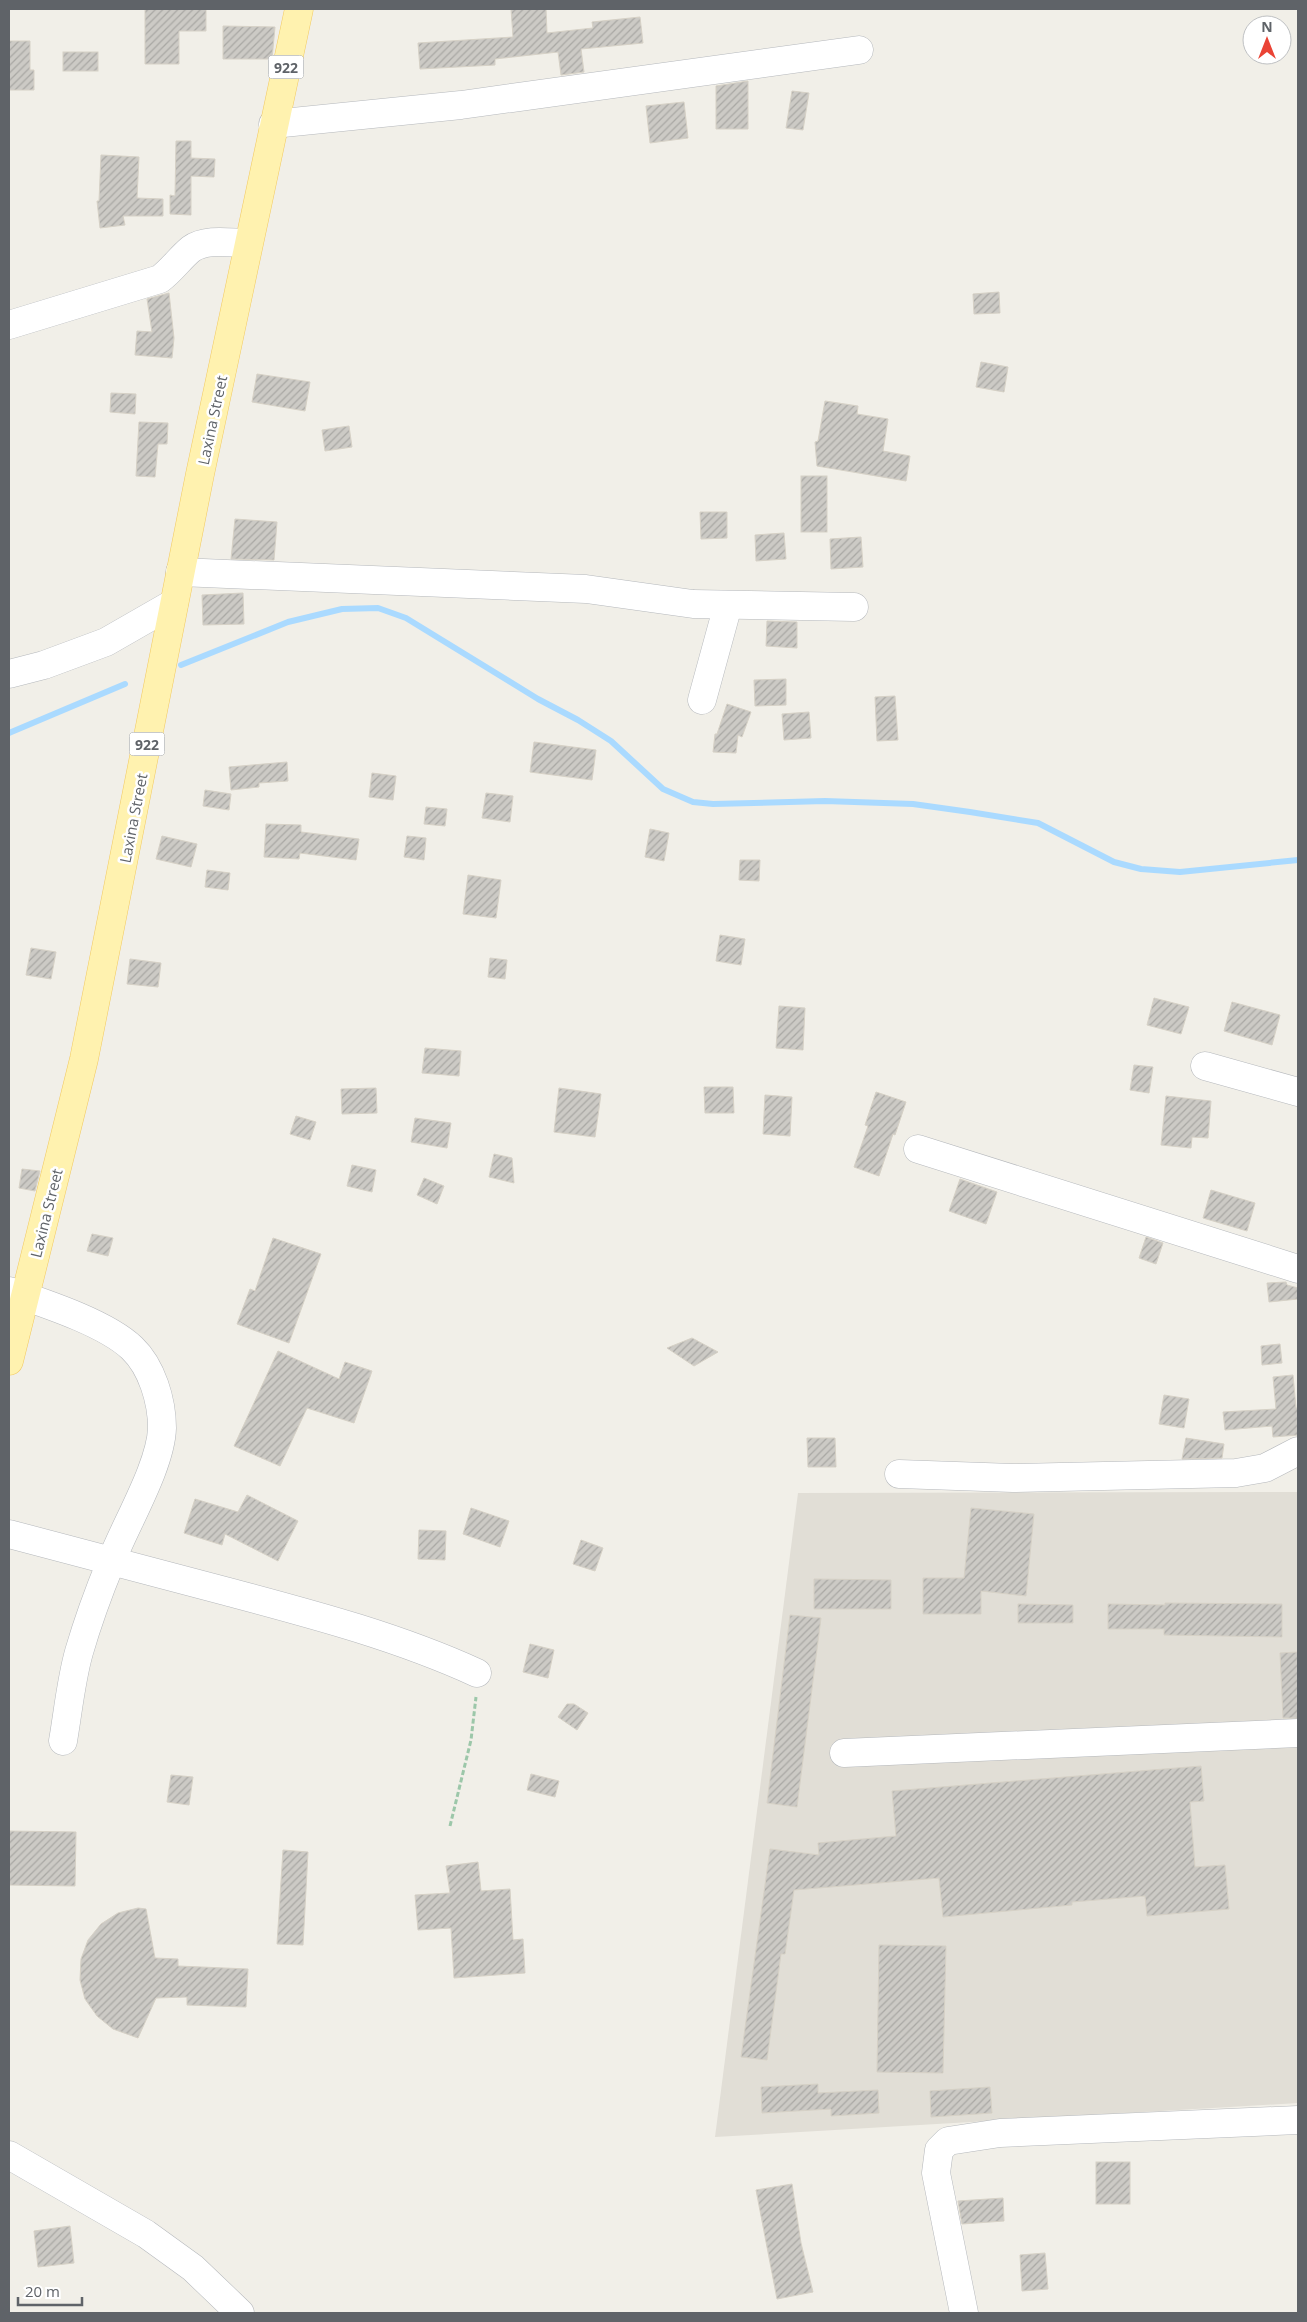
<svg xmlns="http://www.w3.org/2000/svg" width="1307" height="2322" viewBox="0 0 1307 2322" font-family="'Open Sans',sans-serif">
	<defs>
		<pattern id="building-hatch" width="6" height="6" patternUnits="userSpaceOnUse" patternTransform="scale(1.25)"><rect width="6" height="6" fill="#cccac5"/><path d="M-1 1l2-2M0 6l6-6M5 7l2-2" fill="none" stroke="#a9a8a4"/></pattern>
	</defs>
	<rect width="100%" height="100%" fill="#f1efe8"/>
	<path fill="#e1ded6" d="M1298 1492V2103L715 2137 798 1493Z"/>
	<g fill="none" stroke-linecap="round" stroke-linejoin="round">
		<g stroke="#aadaff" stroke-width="6">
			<path d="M181 665 288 622 342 609 378 608 406 618 538 699 578 720 611 741 663 789 693 802 713 804 825 801 913 804 970 812 1038 823 1114 862 1141 869 1180 872 1298 860"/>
			<path d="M9 733 125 684"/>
		</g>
	</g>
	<g fill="url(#building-hatch)" stroke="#d6d1c6">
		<path d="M145 9H206V31H179V64H145Z"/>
		<path d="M511 9H546L547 33 593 28 592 22 640 17 643 43 581 49 584 72 561 75 558 52 495 59V65L420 69 418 43 513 37Z"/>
		<path d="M223 26 275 27 272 59H223Z"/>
		<path d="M9 41H30V70H34V90H9Z"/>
		<rect x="63" y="52" width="35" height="19"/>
		<path d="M748 81V129H716V86Z"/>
		<path d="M792 91 809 93 803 130 786 128Z"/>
		<path d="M684 102 688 138 650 143 646 106Z"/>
		<path d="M176 141H191V158L215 159 214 177 191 176V215L170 214V195L175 196Z"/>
		<path d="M101 155 139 157 137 198 163 199V216H123L125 225 100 228 97 201H99Z"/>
		<path d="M999 292 1000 313 974 314 973 294Z"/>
		<path d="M169 293 174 338 172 358 135 355 137 331 152 332 147 299Z"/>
		<path d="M981 362 1008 367 1004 392 976 387Z"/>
		<path d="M257 374 310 382 305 411 252 402Z"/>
		<path d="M111 393 136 394 135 414 110 412Z"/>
		<path d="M825 401 858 406 857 414 888 419 883 451 910 456 906 481 817 466 815 442 818 441Z"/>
		<path d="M139 422 168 423 167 444H158L155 477 136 476Z"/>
		<path d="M349 426 352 447 325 451 322 430Z"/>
		<rect x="801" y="476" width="26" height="56"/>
		<path d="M700 512H727V538L701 539Z"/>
		<path d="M235 519 277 522 274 560 231 559Z"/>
		<path d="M784 533 786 559 756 561 755 535Z"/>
		<path d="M861 537 863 567 831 569 830 539Z"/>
		<path d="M243 593 244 624 203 625 202 595Z"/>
		<path d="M767 621 797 622V648L766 646Z"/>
		<path d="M786 679V705L755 706 754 680Z"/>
		<path d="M895 696 898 740 877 741 875 697Z"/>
		<path d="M727 704 751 712 742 737 738 735 736 753 713 752 715 734H717Z"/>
		<path d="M809 712 811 738 784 740 782 714Z"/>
		<path d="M534 742 596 750 592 780 530 772Z"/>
		<path d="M287 762 288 781 259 783V787L231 790 229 767Z"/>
		<path d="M372 773 396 776 393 800 369 797Z"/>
		<path d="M205 790 231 794 229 810 203 806Z"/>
		<path d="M486 793 513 796 510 822 482 818Z"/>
		<path d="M426 807 447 809 445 826 424 824Z"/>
		<path d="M266 824 301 825V832L359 839 356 860 300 853 299 859 264 857Z"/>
		<path d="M650 829 669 833 664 861 645 857Z"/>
		<path d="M162 836 197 844 191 867 156 859Z"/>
		<path d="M407 836 426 838 424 860 404 857Z"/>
		<path d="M740 860H760L759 881 739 880Z"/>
		<path d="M207 870 230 873 228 890 205 887Z"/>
		<path d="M468 875 501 880 496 918 463 914Z"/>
		<path d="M720 935 745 939 741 965 716 961Z"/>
		<path d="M31 948 56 952 51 979 26 975Z"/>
		<path d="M490 958 507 960 505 979 488 977Z"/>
		<path d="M130 959 161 963 158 987 127 984Z"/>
		<path d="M1154 998 1189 1007 1181 1034 1147 1025Z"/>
		<path d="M1232 1002 1280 1015 1272 1045 1224 1031Z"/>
		<path d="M779 1006 805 1008 803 1050 776 1048Z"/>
		<path d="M425 1048 461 1051 459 1076 422 1073Z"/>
		<path d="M1134 1065 1153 1067 1149 1093 1130 1090Z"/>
		<path d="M704 1087H733L734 1113H705Z"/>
		<path d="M376 1088 377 1113 342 1114 341 1089Z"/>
		<path d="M559 1088 601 1094 595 1137 554 1132Z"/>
		<path d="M876 1092 906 1102 895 1135 893 1134 879 1176 854 1167 868 1126 865 1125Z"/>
		<path d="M765 1095 792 1097 790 1136 763 1134Z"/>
		<path d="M1166 1096 1211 1101 1208 1138 1192 1137 1191 1148 1161 1145Z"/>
		<path d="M296 1116 316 1122 310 1140 290 1134Z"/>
		<path d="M415 1118 451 1123 447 1148 411 1142Z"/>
		<path d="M494 1154 512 1158 514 1183 489 1177Z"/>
		<path d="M352 1165 376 1170 372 1192 347 1186Z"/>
		<path d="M22 1169 40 1171 35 1191 19 1188Z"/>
		<path d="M424 1178 444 1186 437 1204 417 1195Z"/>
		<path d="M960 1179 997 1192 986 1224 949 1211Z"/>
		<path d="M1211 1190 1255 1203 1247 1231 1203 1218Z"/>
		<path d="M92 1234 113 1238 108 1256 87 1251Z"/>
		<path d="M1146 1237 1163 1243 1156 1264 1139 1258Z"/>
		<path d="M273 1238 321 1254 289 1343 237 1324 250 1289 255 1291Z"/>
		<path d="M1286 1282 1287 1285 1298 1288V1299L1269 1302 1267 1283Z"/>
		<path d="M692 1338 718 1352 694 1366 667 1348Z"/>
		<path d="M1280 1344 1282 1363 1262 1365 1261 1346Z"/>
		<path d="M278 1351 339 1379 345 1362 372 1371 354 1423 307 1408 280 1466 234 1446Z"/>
		<path d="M1293 1375 1296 1408H1298V1435L1273 1437 1272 1426 1225 1430 1223 1412 1276 1409 1273 1377Z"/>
		<path d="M1164 1395 1189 1399 1184 1428 1159 1424Z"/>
		<path d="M807 1438H835L836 1467H808Z"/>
		<path d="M1186 1438 1224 1444 1222 1458 1182 1459Z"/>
		<path d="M247 1495 298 1521 278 1561 225 1534 222 1545 184 1533 195 1499 238 1512Z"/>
		<path d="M471 1508 509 1521 500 1547 463 1534Z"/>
		<path d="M971 1508 1034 1514 1026 1596 981 1591V1614H923V1578H964Z"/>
		<path d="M419 1530 446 1531 445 1560 418 1559Z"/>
		<path d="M581 1540 603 1548 595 1571 573 1564Z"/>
		<path d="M814 1579 891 1580V1609H814Z"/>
		<path d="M1165 1603 1282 1604V1637L1164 1635V1629H1108V1604L1165 1605Z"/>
		<path d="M1018 1604 1073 1605V1623H1018Z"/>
		<path d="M790 1615 821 1618 797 1807 767 1803Z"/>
		<path d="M530 1644 554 1650 548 1678 523 1672Z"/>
		<path d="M1298 1652V1718H1283L1280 1653Z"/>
		<path d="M567 1704H574L588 1713 577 1730 558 1717Z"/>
		<path d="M1201 1766 1204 1801 1190 1802 1195 1867 1225 1865 1229 1909 1147 1916 1145 1896 1072 1902V1905L943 1917 939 1878 794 1890 785 1954H781L767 2060 741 2057 770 1849 819 1855 818 1843 896 1836 892 1791Z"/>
		<path d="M531 1774 559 1781 555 1797 527 1790Z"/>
		<path d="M171 1775 193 1777 189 1805 167 1802Z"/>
		<path d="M9 1831 76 1832 75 1886 9 1885Z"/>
		<path d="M283 1850 308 1852 303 1945 277 1944Z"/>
		<path d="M478 1862 481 1891 510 1889 513 1940 523 1939 525 1973 454 1978 451 1928 418 1930 415 1895 450 1893 446 1866Z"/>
		<path d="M138 1908 146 1909 155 1958 178 1959V1966L248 1969 246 2007 187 2005V1997L156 1998 138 2038 113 2029 97 2016 85 1999 80 1980 81 1959 88 1940 101 1924 118 1913Z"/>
		<path d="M879 1945 946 1946 943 2073 877 2072Z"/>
		<path d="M818 2084V2093L878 2090 879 2113 831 2116V2109L762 2113 761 2087Z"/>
		<path d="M990 2087 992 2113 931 2117 930 2091Z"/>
		<rect x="1096" y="2162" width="34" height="42"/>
		<path d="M792 2184 801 2243 813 2292 777 2299 756 2190Z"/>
		<path d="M1003 2198 1004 2221 962 2224 958 2201Z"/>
		<path d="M70 2226 74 2263 38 2267 34 2231Z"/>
		<path d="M1045 2253 1048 2289 1022 2291 1020 2255Z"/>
	</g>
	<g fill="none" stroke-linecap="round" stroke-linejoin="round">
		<defs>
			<g id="minor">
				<path d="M273 124 461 105 859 50"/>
				<path d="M9 325 160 279C172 270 180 258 191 249 206 238 231 243 248 243"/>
				<path d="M180 572 586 589 693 604 854 607"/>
				<path d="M9 674 44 665 106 642 174 603"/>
				<path d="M702 700 728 605"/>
				<path d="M1205 1066 1298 1092"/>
				<path d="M918 1149 1298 1269"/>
				<path d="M9 1291C44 1303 106 1323 132 1348 152 1367 162 1401 162 1428 161 1466 125 1525 111 1562 99 1591 88 1621 79 1652 71 1680 68 1712 63 1741"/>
				<path d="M899 1474 1013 1478 1236 1473 1265 1468 1298 1451"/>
				<path d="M9 1534C81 1553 153 1572 225 1591 311 1614 396 1636 477 1673"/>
				<path d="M844 1753 1298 1733"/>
				<path d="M9 2155 146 2234 193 2268 240 2313"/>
				<path d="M964 2313 936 2173 939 2150 948 2141 1000 2133 1298 2120"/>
			</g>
			<path id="major" d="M9 1361 84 1059 200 474 299 9"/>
		</defs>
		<use href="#minor" stroke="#b5b8bc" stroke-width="29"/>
		<use href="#major" stroke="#f2c960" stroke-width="29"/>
		<path stroke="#9cc7a9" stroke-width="3" stroke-dasharray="5 2.5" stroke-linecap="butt" d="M450 1826 471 1740 476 1697"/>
		<use href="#minor" stroke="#fff" stroke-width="28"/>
		<use href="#major" stroke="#fff2af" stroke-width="28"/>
	</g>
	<g text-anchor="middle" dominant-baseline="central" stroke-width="5" stroke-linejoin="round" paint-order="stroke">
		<g fill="#fff" stroke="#8f9295" stroke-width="1">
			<rect x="268.5" y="55.5" width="35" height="23" rx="4"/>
			<rect x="129.5" y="732.5" width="35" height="23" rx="4"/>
		</g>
		<g font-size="14" font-weight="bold" fill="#5f6368">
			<text x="286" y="67">922</text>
			<text x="147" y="744">922</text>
		</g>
		<g font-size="15" fill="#5f6368" stroke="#fff">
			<text transform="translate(212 420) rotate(-78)">Laxina Street</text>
			<text transform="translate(133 818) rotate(-79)">Laxina Street</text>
			<text transform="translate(46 1213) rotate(-76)">Laxina Street</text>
		</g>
	</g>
	<rect width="1307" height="2322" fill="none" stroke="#5f6368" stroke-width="20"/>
	<g transform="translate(1267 40)"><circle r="24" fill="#ffffff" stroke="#bfc1c3"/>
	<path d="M0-4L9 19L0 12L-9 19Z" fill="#ea4335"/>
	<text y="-8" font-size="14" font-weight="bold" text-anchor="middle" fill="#5f6368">N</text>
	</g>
	<path d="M18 2297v8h64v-8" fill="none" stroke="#5f6368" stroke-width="2.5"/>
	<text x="25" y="2297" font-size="15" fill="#5f6368" stroke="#ffffff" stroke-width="4" paint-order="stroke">20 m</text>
</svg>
